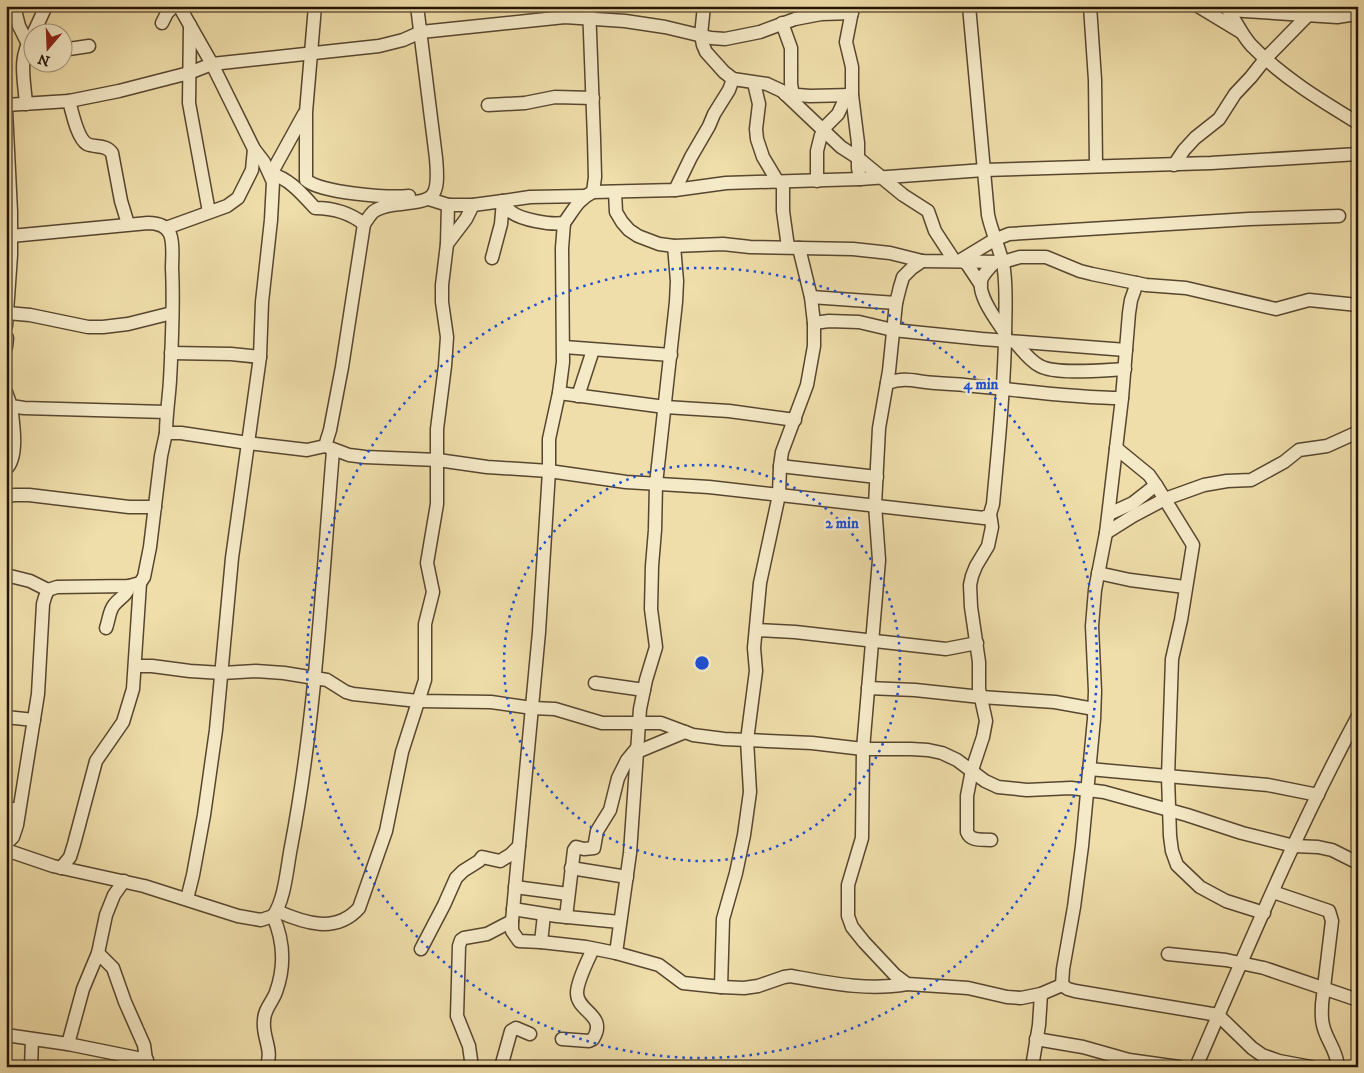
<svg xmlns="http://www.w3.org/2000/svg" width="1364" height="1073" viewBox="0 0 1364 1073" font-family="'IM FELL DW Pica',serif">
	<rect width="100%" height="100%" fill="#efdeaa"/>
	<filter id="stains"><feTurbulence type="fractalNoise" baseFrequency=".004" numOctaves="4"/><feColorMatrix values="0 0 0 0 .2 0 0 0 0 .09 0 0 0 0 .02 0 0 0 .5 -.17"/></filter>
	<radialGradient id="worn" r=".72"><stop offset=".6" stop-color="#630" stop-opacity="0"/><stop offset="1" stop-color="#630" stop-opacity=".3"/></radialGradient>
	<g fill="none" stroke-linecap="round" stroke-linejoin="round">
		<defs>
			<g id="minor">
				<path d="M14 6 19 26 31 50"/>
				<path d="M179 6 212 64 254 149 264 162 273 182 271 220 262 302 260 357 232 558 216 730 204 815 193 875 187 899"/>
				<path d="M315 6 306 112V180C321 193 388 198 409 196"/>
				<path d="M589 6 594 139 595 177 593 192"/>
				<path d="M704 6 701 35 703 45 706 52 724 72 733 79 767 84 782 91 841 147 858 158 903 195 928 211 935 231 954 260"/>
				<path d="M853 6 846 42 852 67V95L858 143V168L860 179"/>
				<path d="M1090 6 1095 80 1096 166"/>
				<path d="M1198 6 1241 32"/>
				<path d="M1225 6C1235 18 1240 33 1251 45 1282 77 1320 100 1358 123"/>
				<path d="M1229 10 1337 17 1356 14"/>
				<path d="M162 23 167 13 174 6"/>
				<path d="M782 23 791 48V84L793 95"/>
				<path d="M190 25 189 103 209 212"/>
				<path d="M34 32 46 6"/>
				<path d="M62 50 89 46"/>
				<path d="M754 83 759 104 756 129 757 139 763 157 778 182"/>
				<path d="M785 94 810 96 852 95"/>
				<path d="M69 101C72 111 77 138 87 144 96 148 105 144 112 153L121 201 128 224"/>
				<path d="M26 104C24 77 18 59 32 36"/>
				<path d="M6 105 69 101 119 91 189 73 212 64 379 46 403 40 421 32 565 17 625 21 665 27 711 38 725 39 760 32 795 19 821 14 852 13"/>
				<path d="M488 105 525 103 555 97 593 98"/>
				<path d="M6 110 11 212V255L6 326"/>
				<path d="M304 114 271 174C289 178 303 195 315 208 333 208 350 213 364 224"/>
				<path d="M1174 165 1184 150 1195 138 1219 119 1235 94 1251 77 1266 58 1317 6"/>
				<path d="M817 181V151L821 135 827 125 838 114 847 95"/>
				<path d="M783 182V211L788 247"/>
				<path d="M675 190 691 157 709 126 714 114 729 90 733 79"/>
				<path d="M615 192 616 212 622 222 629 230 638 236 659 244 674 246 723 244 750 247 853 249 890 253 922 261 1003 262 1020 257H1046L1080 271 1092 274 1146 285 1186 288 1276 309 1309 300 1358 305"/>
				<path d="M448 205H473L503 201C505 204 508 209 510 211 520 220 551 225 564 223 573 211 578 199 593 192L675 190 726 183 860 179 984 170 1211 163 1358 154"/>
				<path d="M564 223 562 248 563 362 559 393 549 439V471L539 632 512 921V931L519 941 541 942 586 947 616 953 659 965 683 983 721 987 744 988 758 986 784 977 791 976C830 983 868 991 907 984"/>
				<path d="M166 228 227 206 238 198 252 170 254 149"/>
				<path d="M11 236 148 223C156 223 166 225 170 234 174 244 172 258 172 268 174 306 172 343 170 380 169 398 166 415 166 433"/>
				<path d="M447 244 466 219 473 205"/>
				<path d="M492 258 501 224 503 201 530 197 585 196"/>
				<path d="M922 261 912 268 903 277 900 287 896 303 889 371 879 428 875 505 879 560 863 749 862 838 848 885V916L852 927 864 942 895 975 907 984 968 988 1007 997 1021 998 1041 994 1062 985"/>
				<path d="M995 262C990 267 985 272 982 278 975 293 997 321 1005 333"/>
				<path d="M1137 283 1131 300 1129 313 1122 398 1106 533 1095 590 1092 626 1095 691 1094 719 1082 846 1074 907 1063 969 1062 985 1068 989 1075 991 1218 1015 1252 1048 1262 1055 1279 1061 1311 1067"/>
				<path d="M981 285 967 264 961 260 994 240 1009 234 1249 219 1339 216"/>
				<path d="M811 297 896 303"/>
				<path d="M7 313 30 315 88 327H103L128 324 172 313"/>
				<path d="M814 323 829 321 859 322 893 330 982 339 1126 350"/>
				<path d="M1015 342C1022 350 1030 361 1040 366 1056 375 1105 370 1125 369"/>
				<path d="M6 347 7 338"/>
				<path d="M564 347 671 355"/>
				<path d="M171 353 231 354 260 357"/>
				<path d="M887 383C908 376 915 382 936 383 998 386 1060 398 1122 398"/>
				<path d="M6 392 11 406 24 408 166 412"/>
				<path d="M559 393 665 407 729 411 795 420"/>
				<path d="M578 396 593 350"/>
				<path d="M325 446 349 455 365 457 438 460 487 467 549 471 626 482 709 487 984 518 990 514 993 504C998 449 1004 395 1005 339 1005 317 1007 293 1004 270 1002 253 992 234 988 215L969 6"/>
				<path d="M1116 448 1149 475 1156 485 1193 545 1181 620 1172 659 1168 777 1170 836 1172 851 1177 865 1200 887 1226 901 1264 913"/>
				<path d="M780 466 877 477"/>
				<path d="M6 469C19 457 13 422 11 406"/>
				<path d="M6 497 14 495H29L129 507H155"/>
				<path d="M990 514 992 527 988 546 976 566 972 576 970 585 971 607 979 662V689L986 721 983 737 972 770 967 796V832C971 842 982 839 991 840"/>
				<path d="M1109 514 1133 503 1156 485"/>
				<path d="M1106 533 1133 516 1165 499 1204 485 1227 481 1251 480 1284 462 1299 450 1327 446 1358 432"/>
				<path d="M1098 573 1130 580 1185 587"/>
				<path d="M6 575 30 581 48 590"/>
				<path d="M106 628C109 620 109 611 114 605 119 598 127 596 129 586"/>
				<path d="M756 630 795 632 946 649 977 643"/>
				<path d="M135 666H152L190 671 222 673 256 671 284 673 327 680 346 692 353 694 418 701 491 702 532 708 555 709 602 723H661L693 735 724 739 812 743 863 749H911L928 750 942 753 957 760 985 781 998 787 1027 790 1071 788 1104 792 1187 815 1242 833 1294 846 1318 847 1332 850 1358 863"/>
				<path d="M595 683 644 690"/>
				<path d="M868 688 915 690 981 697 1055 702 1094 709"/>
				<path d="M6 717 34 720"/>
				<path d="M637 752 685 732"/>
				<path d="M1089 769 1268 785 1318 795"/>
				<path d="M6 808 19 810"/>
				<path d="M6 844 13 837 17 825 38 694 43 604 45 597 48 590 57 587 129 586 140 583 144 577 150 547 161 456 166 433H181L248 443 307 450 325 446 330 430 342 367 364 224C367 220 370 215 373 212 378 208 386 206 392 205 433 200 440 203 436 158L417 6"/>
				<path d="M6 850 53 866 144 886 238 916 261 920 273 916C285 900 287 867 291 847 316 716 322 583 333 451"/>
				<path d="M61 868 70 857 74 844 96 761 123 722 133 689 140 583"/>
				<path d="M571 868 627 877"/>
				<path d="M515 887 568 894"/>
				<path d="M1273 892 1329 911 1332 921 1322 1004C1322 1011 1321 1018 1323 1025 1326 1040 1337 1050 1338 1067"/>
				<path d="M513 909 557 916 620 922"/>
				<path d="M277 911C304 923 336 934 359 908L386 831 402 752 425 680V624L433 592 427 563 437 504V429L445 366 447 337 442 302V285L447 244 448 205 429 199"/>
				<path d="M566 917 574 850 576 847 584 849 594 848 597 831 610 810 618 778 627 760 637 748"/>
				<path d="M541 942 544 915"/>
				<path d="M421 949 444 905 456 878 463 871 479 861 482 857 500 861 510 855 519 846"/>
				<path d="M98 953 113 968 125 1002 144 1045 147 1067"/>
				<path d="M616 953 630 853 640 709 646 680 656 647 651 609 652 566 655 530 656 484 676 302 677 281 674 246"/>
				<path d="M1168 954 1226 960 1264 968 1358 1000"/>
				<path d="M721 987 723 919 736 873 744 835 750 792 747 740 756 671 754 648 760 583 779 495 780 466 782 452 807 385 814 346V323L811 297 799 248"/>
				<path d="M6 1035 68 1044 147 1060"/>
				<path d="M562 1039 589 1041 593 1039C608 1015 577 1012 577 993 577 981 588 960 593 949"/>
				<path d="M1036 1039 1083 1047 1129 1060 1179 1067"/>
				<path d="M68 1044 83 989 98 953 106 915 114 895 124 881"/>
				<path d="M31 1067 32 1039"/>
				<path d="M266 1067C274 1051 262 1037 264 1021 264 1009 272 1003 276 992 285 967 284 941 273 916"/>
				<path d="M472 1067 469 1046 457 1016 459 946 461 940 464 938 487 934 512 921"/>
				<path d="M501 1067 511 1031 516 1028 530 1034"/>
				<path d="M1032 1067 1039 1025 1041 994"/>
				<path d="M1196 1067C1247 949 1297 829 1358 716"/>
			</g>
		</defs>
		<use href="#minor" stroke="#57462f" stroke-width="15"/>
		<use href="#minor" stroke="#f5eac8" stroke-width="12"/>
	</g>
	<g fill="none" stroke="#1d4ed8" stroke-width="2.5" stroke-dasharray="2.5 5">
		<circle cx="702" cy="663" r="198"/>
		<circle cx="702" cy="663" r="395"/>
	</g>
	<circle cx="702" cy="663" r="8" fill="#1d4ed8" stroke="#f5eac8" stroke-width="2.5"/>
	<g font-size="15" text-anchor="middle" font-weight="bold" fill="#1d4ed8" stroke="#f5eac8" stroke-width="4.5" stroke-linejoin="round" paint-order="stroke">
		<text x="981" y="389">4 min</text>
		<text x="842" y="528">2 min</text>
	</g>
	<rect width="1364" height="1073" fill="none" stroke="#efdeaa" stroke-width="25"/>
	<rect x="8" y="8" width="1349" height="1058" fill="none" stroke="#241406" stroke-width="2.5"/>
	<rect x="12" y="12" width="1339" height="1048" fill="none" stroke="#241406"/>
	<g transform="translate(48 48) rotate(199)"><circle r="24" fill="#f5eac8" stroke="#a1947a"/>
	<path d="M0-4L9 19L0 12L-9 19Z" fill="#8f2418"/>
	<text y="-8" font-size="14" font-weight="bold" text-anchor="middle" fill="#241406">N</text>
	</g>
	<rect width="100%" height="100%" filter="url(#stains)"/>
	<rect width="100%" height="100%" fill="url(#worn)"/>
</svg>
